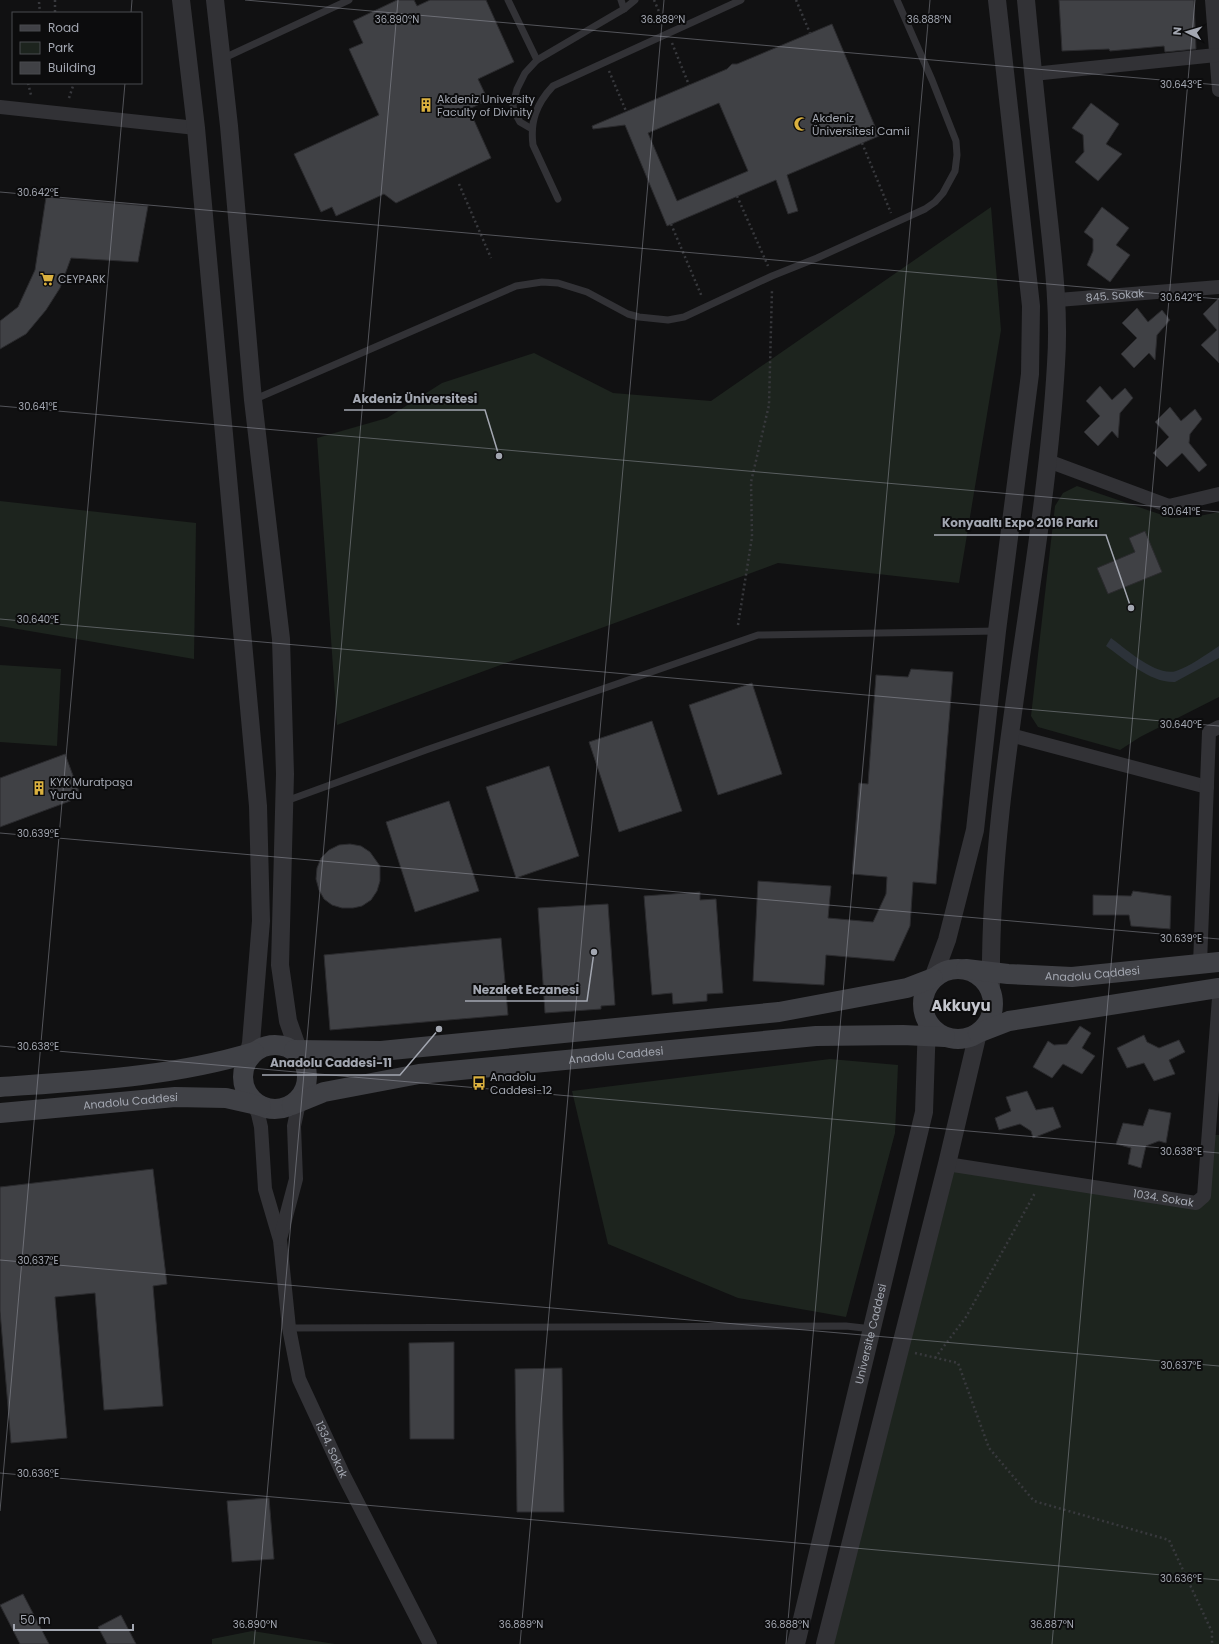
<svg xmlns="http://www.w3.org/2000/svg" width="1219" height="1644" viewBox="0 0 1219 1644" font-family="Poppins,sans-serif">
	<rect width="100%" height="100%" fill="#111112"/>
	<g fill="#1d241e">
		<path d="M991 207 1001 330 959 583 778 563 337 725 317 438 387 418 442 383 534 353 613 393 711 401Z"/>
		<path d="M1077 486 1171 518 1194 517 1219 512V697L1140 737 1120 750 1038 727 1031 716 1055 506 1063 493Z"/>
		<path d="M0 501 196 523 194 659 0 626Z"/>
		<path d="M0 665 61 669 57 746 0 742Z"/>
		<path d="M830 1059 898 1065 895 1133 846 1317 738 1298 608 1244 572 1091Z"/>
		<path d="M1209 1135H1219V1644H825L947 1164 1196 1203Z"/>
		<path d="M252 1631 335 1644H212V1639Z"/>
	</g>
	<path fill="#2c3239" d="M1111 638C1126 649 1157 677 1176 671 1189 667 1207 654 1219 646V658L1175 682C1150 683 1126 660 1106 646Z"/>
	<g fill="#404145" stroke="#2b2b2e" fill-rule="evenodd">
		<path d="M397 0H414L417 6 430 0H486L514 62 478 79 488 100 469 109 491 158 396 203 384 194 336 216 332 207 321 212 294 154 379 115 349 49 363 43 353 21Z"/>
		<path d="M1059 0H1194L1196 49 1165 52 1164 46 1110 51 1109 49 1062 51Z"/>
		<path d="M832 24 879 136 787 175 798 211 788 214 776 180 667 226 625 125 593 129 592 126 727 69 732 64H737ZM719 103 748 171 677 201 648 133Z"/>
		<path d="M1091 103 1119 124 1106 144 1122 154 1098 181 1075 162 1084 152 1083 135 1072 128Z"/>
		<path d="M46 197 148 206 138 262 71 258 60 288 46 310 26 334 0 349V321L18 307 35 270Z"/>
		<path d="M1102 207 1129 228 1116 245 1130 255 1110 282 1087 265 1093 251V239L1084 232Z"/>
		<path d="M1219 298V363L1201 345 1217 330 1203 314Z"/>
		<path d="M1137 308 1148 322 1162 310 1170 320 1157 335 1155 360 1149 353 1134 368 1121 354 1137 338 1122 323Z"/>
		<path d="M1100 386 1112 400 1125 388 1133 398 1120 413 1118 438 1112 431 1098 446 1084 432 1100 416 1086 401Z"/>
		<path d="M1170 407 1181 421 1195 409 1202 419 1190 434 1189 443 1207 465 1199 472 1182 453 1167 467 1153 453 1169 437 1155 422Z"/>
		<path d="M1145 531 1162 572 1108 594 1097 568 1135 552 1129 538Z"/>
		<path d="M911 669 953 672 936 884 913 882 910 926 894 961 826 955 824 985 753 981 758 881 831 886 828 918 873 922 886 894 887 877 852 874 859 783 868 784 876 675 908 677Z"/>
		<path d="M752 683 782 774 718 795 689 705Z"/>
		<path d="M652 721 682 811 619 832 589 742Z"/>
		<path d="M65 754 81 797 0 827V778Z"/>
		<path d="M549 766 579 856 516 878 486 787Z"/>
		<path d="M449 801 479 891 415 912 386 822Z"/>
		<path d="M350 844 361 846 370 852 380 866V881L377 891 371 900 362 906 353 908H342L332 905 324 899 319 890 316 879 317 868 321 858 329 850 339 845Z"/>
		<path d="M1133 891 1171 896 1170 929 1131 926 1129 915H1093V895L1131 896Z"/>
		<path d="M700 892V900L716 899 723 993 707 994V1001L673 1004 672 993 652 995 644 896Z"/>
		<path d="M608 904 615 1005 601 1006V1009L545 1013 538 908Z"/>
		<path d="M501 938 508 1015 330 1030 324 955Z"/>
		<path d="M1080 1026 1091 1033 1082 1048 1095 1056 1082 1074 1063 1064 1052 1078 1033 1067 1048 1041 1054 1045 1067 1044Z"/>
		<path d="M1144 1035 1147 1042 1159 1048 1179 1040 1185 1052 1169 1060 1175 1074 1154 1081 1144 1063 1127 1068 1117 1048Z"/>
		<path d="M1027 1091 1036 1110 1053 1107 1061 1127 1033 1138 1031 1131 1020 1124 999 1130 995 1118 1011 1111 1006 1097Z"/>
		<path d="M1149 1109 1171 1113 1166 1143 1159 1141 1146 1146 1141 1168 1128 1164 1131 1148 1116 1144 1123 1123 1143 1126Z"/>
		<path d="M153 1169 167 1284 153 1286 163 1406 104 1410 95 1293 55 1297 67 1438 11 1443 0 1311V1187Z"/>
		<path d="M454 1342V1439H410L409 1343Z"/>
		<path d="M562 1368 564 1512H517L515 1369Z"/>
		<path d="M269 1498 274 1559 232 1562 227 1501Z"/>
		<path d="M23 1594 49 1644H20L0 1605Z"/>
		<path d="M121 1615 136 1644H107L98 1627Z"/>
	</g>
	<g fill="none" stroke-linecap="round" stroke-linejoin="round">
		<g stroke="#38393d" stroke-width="2.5" stroke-dasharray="2 3" stroke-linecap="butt">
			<path d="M55 0V13"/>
			<path d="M654 0 664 23"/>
			<path d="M796 0 810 33"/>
			<path d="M39 2 40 13"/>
			<path d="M672 43 689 85"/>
			<path d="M609 71 626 111"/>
			<path d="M28 83 31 95"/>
			<path d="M69 98 74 83"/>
			<path d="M862 143 891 213"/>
			<path d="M459 184 491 258"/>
			<path d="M737 196 768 266"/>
			<path d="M671 224 702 297"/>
			<path d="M738 625 752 537 751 482 769 405 772 289"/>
			<path d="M915 1353 958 1363 989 1448 1034 1501 1169 1540 1212 1632V1644"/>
			<path d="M935 1358 966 1317 1035 1193"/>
		</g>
		<g stroke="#323236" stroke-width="7">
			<path d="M508 0 537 60"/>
			<path d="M621 0 624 9"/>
			<path d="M222 59 349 0"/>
			<path d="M532 129 520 122 514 111 513 105 517 89 525 73 537 60 624 9 635 0"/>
			<path d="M558 199 533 145C530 122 536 104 553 86L741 0"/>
			<path d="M253 400 516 286 542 282 558 283 587 292 628 314 639 317 668 320 684 317 772 276 817 258 925 209 935 202 943 193 955 171 957 155 956 141 932 80 897 0"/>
			<path d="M286 801 426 750 758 635 997 631"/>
			<path d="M289 1328 846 1326 872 1329"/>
		</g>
		<g stroke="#323236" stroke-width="14">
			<path d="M1212 0 1219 90"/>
			<path d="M1033 74 1216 55"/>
			<path d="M0 107 196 128"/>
			<path id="s1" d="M1058 300 1219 287"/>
			<path d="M1048 461 1169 506 1219 494"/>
			<path d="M1010 735 1207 787"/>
			<path d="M1200 964 1209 732 1219 727"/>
			<path id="s2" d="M252 1100 258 1114 261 1127 265 1189 280 1240 289 1328 299 1379 343 1474 430 1644"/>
			<path id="s3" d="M947 1164 1196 1203 1204 1196 1219 998"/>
			<path d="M280 1239 296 1179 294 1126 300 1098"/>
		</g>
		<g stroke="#323236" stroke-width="18">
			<path d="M181 0 196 128 258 806 261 921 251 1043 247 1060"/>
			<path d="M215 0 229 126 253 400 281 639 285 774 280 965 288 1021 301 1058"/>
			<path d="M933 978 947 940 975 830 997 631 1030 374 1031 306 997 0"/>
			<path d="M991 992C988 781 1044 574 1056 364 1060 307 1052 251 1046 194 1039 130 1032 65 1026 0"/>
			<path id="s4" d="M796 1644 924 1112 927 1022"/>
			<path d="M825 1644 947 1164 978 1033"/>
		</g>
		<g stroke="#404146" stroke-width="20">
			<circle cx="958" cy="1004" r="35"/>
			<path id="s5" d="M966 969 1008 974 1072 977 1219 962"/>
			<path d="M978 1033 1009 1021 1219 988"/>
			<circle cx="275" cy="1077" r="32"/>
			<path d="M294 1050 381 1051 779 1012 907 988 933 978"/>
			<path d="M0 1087C85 1081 172 1077 254 1052"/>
			<path id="s6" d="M292 1105 324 1092 419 1074 816 1036 903 1035 945 1037"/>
			<path id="s7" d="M0 1113 175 1097 226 1098 261 1106"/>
		</g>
	</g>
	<path fill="none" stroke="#a3a7b1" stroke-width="1" stroke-opacity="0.45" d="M245 0 1219 85M131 13 132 0M0 192 1219 299M0 406 1219 512M0 619 1219 726M0 833 1219 939M0 1046 1219 1153M0 1260 1219 1366M0 1473 1219 1580M0 1511 125 83M254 1644 398 0M520 1644 664 0M786 1644 930 0M1052 1644 1195 0"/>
	<defs>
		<symbol id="building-bare" viewBox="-9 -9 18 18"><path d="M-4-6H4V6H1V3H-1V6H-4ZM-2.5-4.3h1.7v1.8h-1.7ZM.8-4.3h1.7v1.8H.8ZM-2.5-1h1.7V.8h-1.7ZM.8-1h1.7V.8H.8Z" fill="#dbb13f" stroke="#0c0c0d" stroke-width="2.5" paint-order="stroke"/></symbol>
		<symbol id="mosque-bare" viewBox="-9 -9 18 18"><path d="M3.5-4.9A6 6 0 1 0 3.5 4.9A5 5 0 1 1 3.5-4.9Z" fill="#dbb13f" stroke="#0c0c0d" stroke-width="2.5" paint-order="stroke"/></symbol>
		<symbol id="supermarket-bare" viewBox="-9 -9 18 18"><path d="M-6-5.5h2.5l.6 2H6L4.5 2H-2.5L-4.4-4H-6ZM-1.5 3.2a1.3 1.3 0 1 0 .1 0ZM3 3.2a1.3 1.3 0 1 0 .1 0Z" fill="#dbb13f" stroke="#0c0c0d" stroke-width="2.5" paint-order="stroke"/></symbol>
		<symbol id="bus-bare" viewBox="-9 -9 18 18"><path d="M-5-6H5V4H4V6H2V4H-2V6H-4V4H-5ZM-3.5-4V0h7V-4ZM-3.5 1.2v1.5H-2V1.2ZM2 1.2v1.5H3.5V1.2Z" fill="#dbb13f" stroke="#0c0c0d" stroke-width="2.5" paint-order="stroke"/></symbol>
	</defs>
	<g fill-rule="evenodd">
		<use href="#building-bare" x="416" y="95" width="20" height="20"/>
		<use href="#mosque-bare" x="791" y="114" width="20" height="20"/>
		<use href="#supermarket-bare" x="37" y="269" width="20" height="20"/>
		<use href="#building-bare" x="29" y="778" width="20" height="20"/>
		<use href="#bus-bare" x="469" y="1073" width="20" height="20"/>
	</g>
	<g text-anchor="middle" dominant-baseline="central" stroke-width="4" stroke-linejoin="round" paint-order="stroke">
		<g font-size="11" fill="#a3a7b1" stroke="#0c0c0d" text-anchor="start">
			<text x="437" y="99">Akdeniz University<tspan x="437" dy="13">Faculty of Divinity</tspan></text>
			<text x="812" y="118">Akdeniz<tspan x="812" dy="13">Üniversitesi Camii</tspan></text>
			<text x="58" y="279">CEYPARK</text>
			<text x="50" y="782">KYK Muratpaşa<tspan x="50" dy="13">Yurdu</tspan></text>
			<text x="490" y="1077">Anadolu<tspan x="490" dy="13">Caddesi-12</tspan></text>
		</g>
		<g font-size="11" fill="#a3a7b1" stroke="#0c0c0d">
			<text stroke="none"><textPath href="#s1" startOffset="57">845. Sokak</textPath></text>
			<text stroke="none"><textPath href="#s5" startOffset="127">Anadolu Caddesi</textPath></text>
			<text stroke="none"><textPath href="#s6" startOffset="329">Anadolu Caddesi</textPath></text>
			<text stroke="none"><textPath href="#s7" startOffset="131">Anadolu Caddesi</textPath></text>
			<text stroke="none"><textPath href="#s3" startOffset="219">1034. Sokak</textPath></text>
			<text stroke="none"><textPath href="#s4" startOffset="319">Universite Caddesi</textPath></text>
			<text stroke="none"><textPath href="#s2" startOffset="362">1334. Sokak</textPath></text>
		</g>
		<g font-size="15" font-weight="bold" fill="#c4c6cd" stroke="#0c0c0d">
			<text x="961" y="1005">Akkuyu</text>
		</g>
	</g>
	<g font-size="10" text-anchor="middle" fill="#a3a7b1" stroke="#0c0c0d" stroke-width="4" stroke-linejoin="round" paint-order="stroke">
		<text x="397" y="23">36.890°N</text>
		<text x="663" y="23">36.889°N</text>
		<text x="929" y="23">36.888°N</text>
		<text x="1181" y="88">30.643°E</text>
		<text x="38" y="196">30.642°E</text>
		<text x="1181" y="301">30.642°E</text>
		<text x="38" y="410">30.641°E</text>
		<text x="1181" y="515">30.641°E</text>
		<text x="38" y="623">30.640°E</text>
		<text x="1181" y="728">30.640°E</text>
		<text x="38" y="837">30.639°E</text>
		<text x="1181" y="942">30.639°E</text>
		<text x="38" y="1050">30.638°E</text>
		<text x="1181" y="1155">30.638°E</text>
		<text x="38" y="1264">30.637°E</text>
		<text x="1181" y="1369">30.637°E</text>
		<text x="38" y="1477">30.636°E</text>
		<text x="1181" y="1582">30.636°E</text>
		<text x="255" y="1628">36.890°N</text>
		<text x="521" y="1628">36.889°N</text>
		<text x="787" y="1628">36.888°N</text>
		<text x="1052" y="1628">36.887°N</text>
	</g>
	<path fill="none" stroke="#a3a7b1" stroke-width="1.5" d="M499 456L485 410H344M1131 608L1106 535H934M594 952L587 1001H465M439 1029L400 1075H262"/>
	<g fill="#a3a7b1" stroke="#0c0c0d" stroke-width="1.5">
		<circle cx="499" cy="456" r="4"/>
		<circle cx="1131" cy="608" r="4"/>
		<circle cx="594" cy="952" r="4"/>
		<circle cx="439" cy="1029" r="4"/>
	</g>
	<g font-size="12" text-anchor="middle" font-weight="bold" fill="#a3a7b1" stroke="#0c0c0d" stroke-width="4" stroke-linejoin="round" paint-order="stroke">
		<text x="415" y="403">Akdeniz Üniversitesi</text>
		<text x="1020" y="527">Konyaaltı Expo 2016 Parkı</text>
		<text x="526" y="994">Nezaket Eczanesi</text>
		<text x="331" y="1067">Anadolu Caddesi-11</text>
	</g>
	<rect x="12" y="12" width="130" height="72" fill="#0c0c0d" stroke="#484a4f"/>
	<rect x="20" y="25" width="20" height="6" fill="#404146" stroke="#484a4f"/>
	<text x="48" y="32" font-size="12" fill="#a3a7b1">Road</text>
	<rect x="20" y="42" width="20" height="12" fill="#1d241e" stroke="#484a4f"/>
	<text x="48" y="52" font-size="12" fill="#a3a7b1">Park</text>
	<rect x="20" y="62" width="20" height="12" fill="#404145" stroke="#484a4f"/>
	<text x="48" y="72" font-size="12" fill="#a3a7b1">Building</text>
	<g transform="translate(1187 32) rotate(275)" stroke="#0c0c0d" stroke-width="3" paint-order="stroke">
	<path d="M0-3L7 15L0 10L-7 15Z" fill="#a3a7b1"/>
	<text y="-6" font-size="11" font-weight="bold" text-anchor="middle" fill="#a3a7b1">N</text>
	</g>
	<path d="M14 1624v6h119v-6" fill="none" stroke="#a3a7b1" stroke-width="2"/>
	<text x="20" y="1624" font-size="12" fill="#a3a7b1" stroke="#0c0c0d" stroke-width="3" paint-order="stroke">50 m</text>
</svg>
